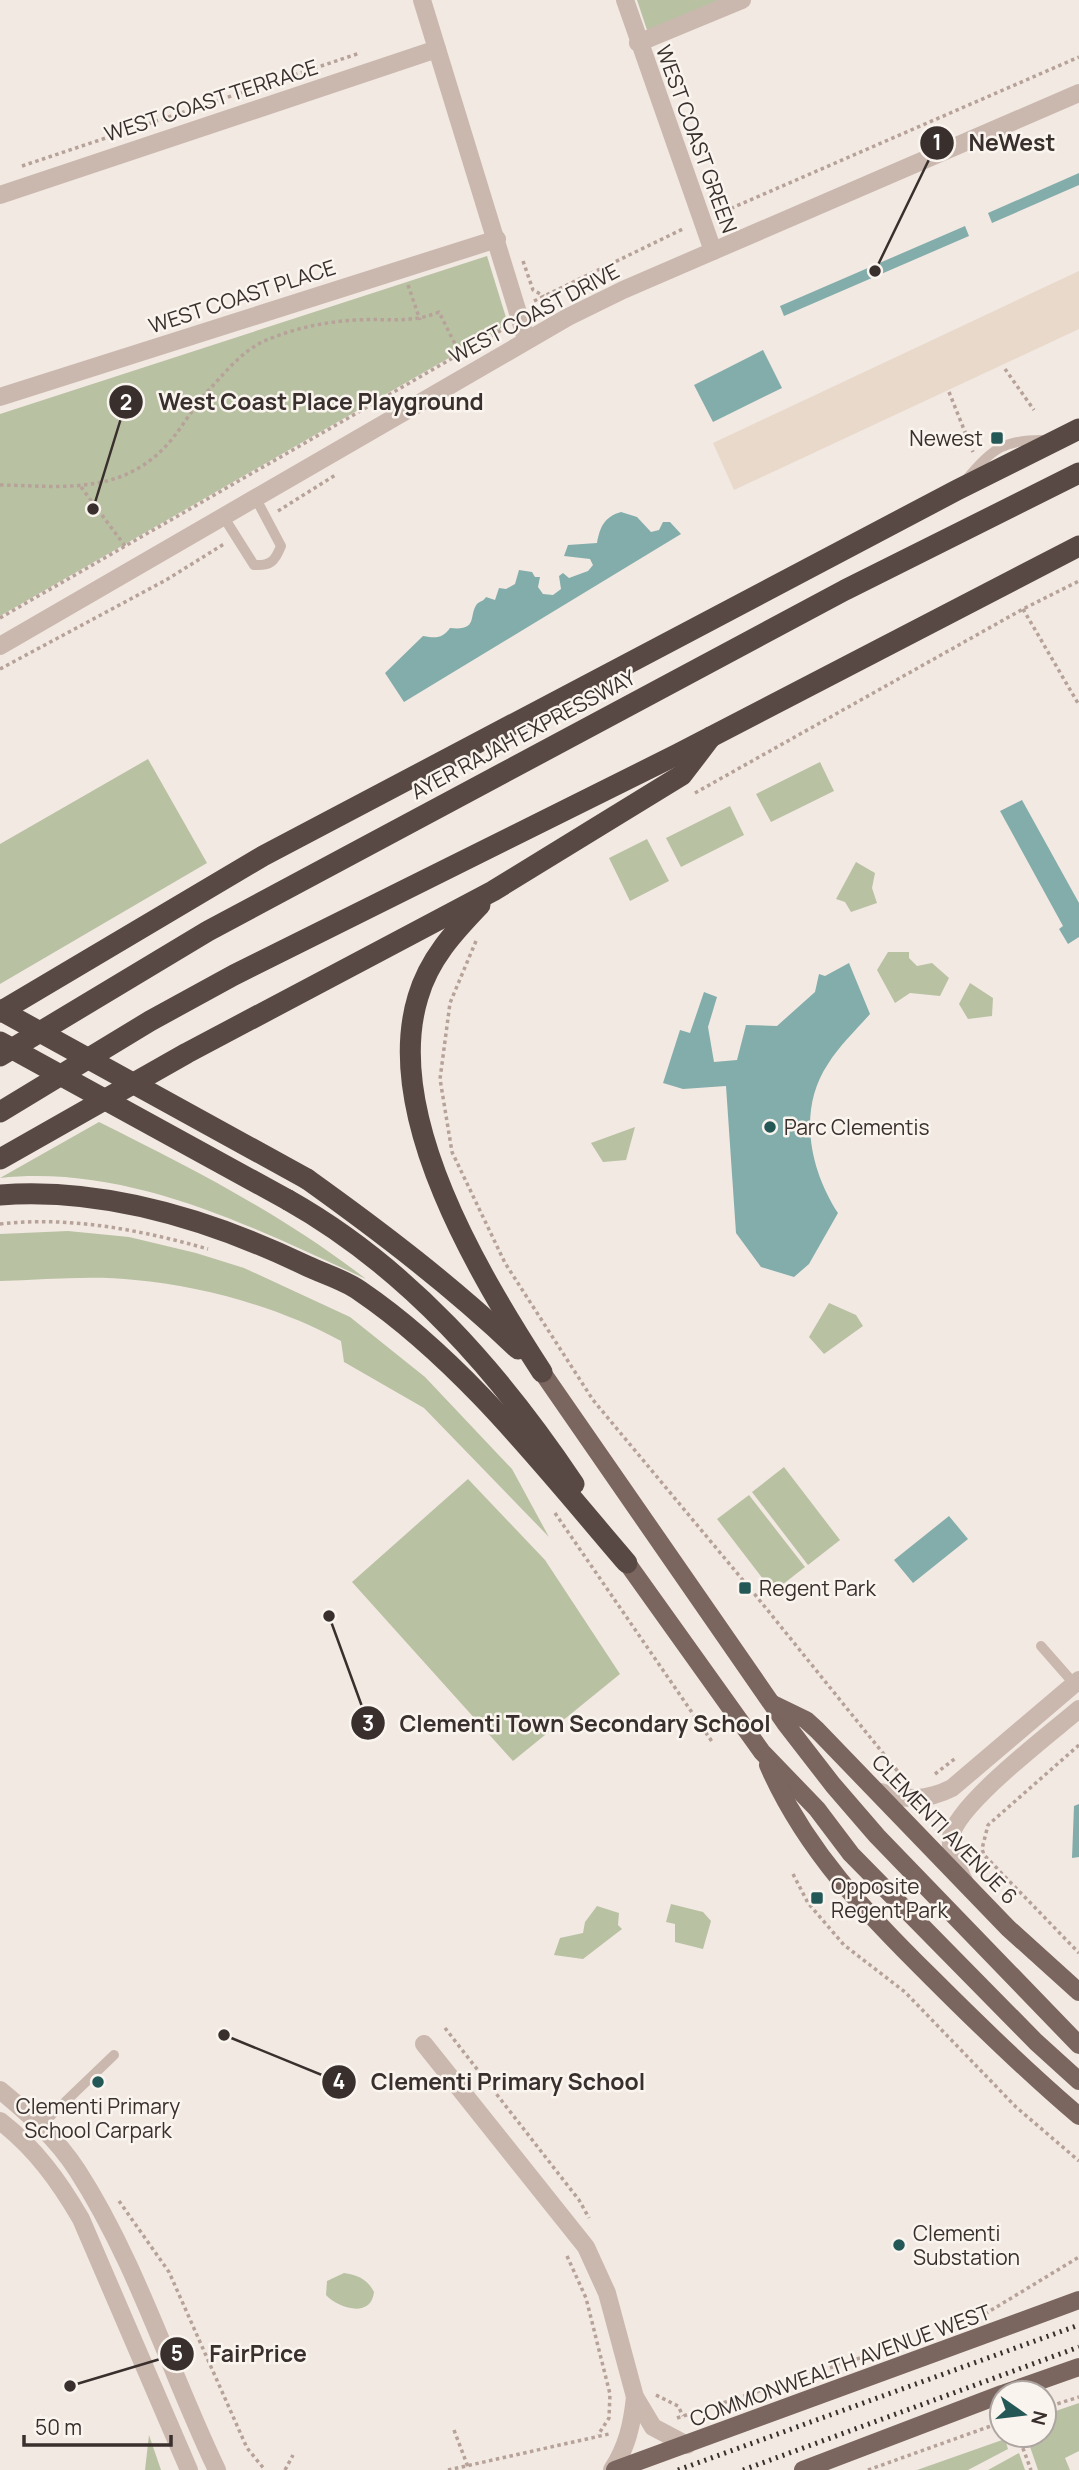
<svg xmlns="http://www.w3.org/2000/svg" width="1079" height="2470" viewBox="0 0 1079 2470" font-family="Manrope,sans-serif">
	<rect width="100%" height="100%" fill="#f2e9e2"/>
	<g fill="#b9c1a3">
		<path d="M637 0H726L648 33Z"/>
		<path d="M487 256 508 324 0 616V414Z"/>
		<path d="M148 759 207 863 0 984V844Z"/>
		<path d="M820 762 834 791 771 822 756 794Z"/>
		<path d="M730 806 744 835 681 867 666 838Z"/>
		<path d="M647 839 669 881 630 901 609 858Z"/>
		<path d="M856 862 875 873 872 888 877 903 851 912 845 902 836 899Z"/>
		<path d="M888 952H909V958L917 966 932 963 949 978 940 996 910 993 895 1003 877 970Z"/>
		<path d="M970 983 993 998 992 1016 968 1019 959 1004Z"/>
		<path d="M99 1122C193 1169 282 1214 366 1279 253 1227 128 1164 0 1178Z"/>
		<path d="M635 1127 626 1160 603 1162 591 1143Z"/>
		<path d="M68 1231 129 1237 196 1253 244 1268 350 1317 425 1377 512 1469 549 1537 424 1408 344 1362 341 1341C281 1308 204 1286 135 1280 91 1275 44 1280 0 1281V1234Z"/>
		<path d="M829 1303 856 1315 863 1326 824 1354 809 1337Z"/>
		<path d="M784 1467 840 1540 808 1565 752 1492Z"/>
		<path d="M468 1479 545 1560 620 1674 513 1761 352 1582Z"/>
		<path d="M749 1495 805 1567 773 1592 717 1519Z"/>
		<path d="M671 1904 703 1912 711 1921 703 1949 675 1942V1924L666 1922Z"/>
		<path d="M597 1906 619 1913 618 1925 622 1929 583 1959 554 1955 560 1938 583 1933 585 1922Z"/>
		<path d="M344 2273C358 2275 367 2279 374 2292 371 2319 338 2308 326 2295L327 2281Z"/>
		<path d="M1079 2403V2451L1065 2458 1070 2470H1038L1026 2435H1044V2415Z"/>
		<path d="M149 2435 161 2470H145Z"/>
		<path d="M1005 2439 1008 2449 968 2470H917Z"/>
		<path d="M1019 2453 1025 2470H988Z"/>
	</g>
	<path fill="#e9d9cb" d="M1079 271V329L734 490 713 443Z"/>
	<g fill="#83adab">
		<path d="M1079 173V185L992 223 988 213Z"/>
		<path d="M965 226 969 236 784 316 780 306Z"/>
		<path d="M763 350 782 388 713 422 694 385Z"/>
		<path d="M621 512 637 517 651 532 659 530 663 522H670L681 534 404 702 385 673 423 636C436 638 442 639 450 628 479 631 468 616 477 604 480 601 484 601 486 597L495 600 499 588 506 589 515 584 519 570 532 572 535 577H540L538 587 543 594 553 595 561 589 559 576 563 573 569 578 588 571 593 565 590 559 564 556 568 545 597 543C600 527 604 517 621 512Z"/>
		<path d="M1022 800 1079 903V937L1068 944 1059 929 1063 926 1000 811Z"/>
		<path d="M849 963 870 1014C856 1030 839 1046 828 1064 797 1110 810 1170 838 1213L809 1264 794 1277 761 1267 736 1233 726 1086 683 1089 663 1083 680 1030 690 1033 704 992 717 997 708 1027 714 1062 737 1060 746 1025 777 1026 815 992 819 974 825 976Z"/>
		<path d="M949 1516 968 1539 913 1583 894 1560Z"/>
		<path d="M1079 1804V1857L1072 1858 1074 1806Z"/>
	</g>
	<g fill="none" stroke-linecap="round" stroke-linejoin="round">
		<g stroke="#b6a299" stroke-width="3.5" stroke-dasharray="3.5 3.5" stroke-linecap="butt">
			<path d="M22 166 360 53"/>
			<path d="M718 214 1079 57"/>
			<path d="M523 261 533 290 544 296"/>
			<path d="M408 285 420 320"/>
			<path d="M534 301 685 228"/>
			<path d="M1005 369 1034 410"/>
			<path d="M949 392 973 452"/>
			<path d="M0 485C58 486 115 495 161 451 178 435 191 410 207 392 223 375 240 353 262 342 291 329 323 322 355 320 385 318 410 324 439 312L460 354"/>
			<path d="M81 487 125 546"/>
			<path d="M278 511 337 474"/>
			<path d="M1023 609 1079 705"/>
			<path d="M0 618 505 328"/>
			<path d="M0 669 166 580 224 544"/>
			<path d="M695 793 1023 609 1079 581"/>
			<path d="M476 941 450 1003 440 1079 452 1152 505 1263 593 1400 757 1597 903 1778"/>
			<path d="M0 1224C70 1216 141 1230 208 1249"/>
			<path d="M555 1513 713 1743"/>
			<path d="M1079 1745 988 1825 982 1849 984 1855 1079 1953"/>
			<path d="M935 1774 957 1757"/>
			<path d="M793 1874 808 1903 844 1945 905 1992 1016 2107 1079 2161"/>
			<path d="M445 2028 579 2200 589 2218"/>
			<path d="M119 2201 169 2272 247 2448 265 2470"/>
			<path d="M567 2256 586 2298 610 2394 609 2418 598 2435"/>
			<path d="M985 2314 1079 2257"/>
			<path d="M656 2395 678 2406 683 2416"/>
			<path d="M1044 2408 1079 2397"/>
			<path d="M677 2418 866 2356"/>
			<path d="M454 2430 468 2467"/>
			<path d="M1018 2435 1031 2470"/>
			<path d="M285 2470 293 2455"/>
			<path d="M448 2470 609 2434"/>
			<path d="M868 2470 1002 2422"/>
		</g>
		<g stroke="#cab8af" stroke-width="10">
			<path d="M966 480C992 448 1005 439 1046 440"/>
			<path d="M223 516 254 565C271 566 275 561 281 546L255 497"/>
			<path d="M1041 1646 1076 1686"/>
			<path d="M41 2125 114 2055"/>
		</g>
		<g stroke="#cab8af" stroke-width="18">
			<path d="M422 0 526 339"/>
			<path d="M625 0 713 251"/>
			<path d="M638 43 742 0"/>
			<path d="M0 195 437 49"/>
			<path d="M0 397 497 239"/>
			<path d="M0 646 568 317 623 290 1079 93"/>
			<path d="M880 1792C907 1800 926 1801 952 1788L1079 1680"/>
			<path d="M965 1883C959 1869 949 1853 951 1837 956 1805 1051 1733 1079 1709"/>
			<path d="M424 2044 586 2247 607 2293 635 2397 653 2427 687 2445"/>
			<path d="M0 2090C29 2114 57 2139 77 2170 136 2261 170 2372 217 2470"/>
			<path d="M0 2121C35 2148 59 2181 81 2219L189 2470"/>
			<path d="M612 2470C627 2447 632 2425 635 2397"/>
		</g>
		<g stroke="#7a655f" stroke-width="18">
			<path d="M542 1372 785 1723 833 1785 877 1836 1079 2045"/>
			<path d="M627 1563 762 1752 817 1809 851 1854 1036 2042 1079 2081"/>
			<path d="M773 1704 806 1720 817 1730 1008 1928 1079 1992"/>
			<path d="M768 1765C805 1850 867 1914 932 1978 980 2026 1027 2072 1079 2116"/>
			<path d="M1005 2393 1079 2367"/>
			<path d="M615 2470 1079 2300"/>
			<path d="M803 2470 1002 2394"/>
		</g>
		<g stroke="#594944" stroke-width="21">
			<path d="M480 905C454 932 429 959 418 997 382 1115 480 1276 542 1372"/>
			<path d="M0 1012 263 856 957 490 1079 429"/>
			<path d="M0 1056 208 931 845 590 1079 473"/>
			<path d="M0 1112 150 1021 234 975 678 754 1079 546"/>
			<path d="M0 1159 187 1053 493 891 682 775 711 737"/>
			<path d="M307 1179C381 1232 452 1286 518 1349"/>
			<path d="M0 1195C106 1187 213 1221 307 1266 324 1274 345 1280 360 1291 463 1361 547 1470 627 1563"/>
			<path d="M288 1200C407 1267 499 1372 574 1484"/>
		</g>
		<g stroke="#392f2c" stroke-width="5" stroke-dasharray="2 5" stroke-linecap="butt">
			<path d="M678 2470 1079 2325"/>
			<path d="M743 2470 1079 2347"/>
		</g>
		<g stroke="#594944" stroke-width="21">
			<path d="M0 1010 307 1179"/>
			<path d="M0 1042 288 1200"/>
		</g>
	</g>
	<g fill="#245856" stroke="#faf4ef" stroke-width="2.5">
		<rect x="990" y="431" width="14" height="14" rx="3.5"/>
		<circle cx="770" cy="1127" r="7"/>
		<rect x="738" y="1581" width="14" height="14" rx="3.5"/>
		<rect x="810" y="1891" width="14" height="14" rx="3.5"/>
		<circle cx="98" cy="2082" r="7"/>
		<circle cx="899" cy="2245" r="7"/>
	</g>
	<g text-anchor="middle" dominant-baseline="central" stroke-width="5" stroke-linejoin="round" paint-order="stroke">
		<g font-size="21" fill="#392f2c" stroke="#faf4ef">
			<text transform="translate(211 100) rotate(-18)">WEST COAST TERRACE</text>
			<text transform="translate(697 139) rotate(70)">WEST COAST GREEN</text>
			<text transform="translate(242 296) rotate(-18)">WEST COAST PLACE</text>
			<text transform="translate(534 313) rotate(-28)">WEST COAST DRIVE</text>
			<text transform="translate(523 734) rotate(-28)">AYER RAJAH EXPRESSWAY</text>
			<text transform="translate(945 1829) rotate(46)">CLEMENTI AVENUE 6</text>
			<text transform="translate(840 2365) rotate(-20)">COMMONWEALTH AVENUE WEST</text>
		</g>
		<g font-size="21" fill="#392f2c" stroke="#faf4ef" text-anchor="start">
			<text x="983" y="438" text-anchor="end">Newest</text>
			<text x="784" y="1127">Parc Clementis</text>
			<text x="759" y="1588">Regent Park</text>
			<text x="831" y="1886">Opposite<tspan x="831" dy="24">Regent Park</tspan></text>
			<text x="98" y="2106" text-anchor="middle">Clementi Primary<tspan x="98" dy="24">School Carpark</tspan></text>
			<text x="913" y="2233">Clementi<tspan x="913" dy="24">Substation</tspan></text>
		</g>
	</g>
	<path fill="none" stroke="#392f2c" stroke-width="2.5" d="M875 271L937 143M93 509L126 402M329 1616L368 1723M224 2035L339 2082M70 2386L177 2354"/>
	<g fill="#392f2c" stroke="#faf4ef" stroke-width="2.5">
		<circle cx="875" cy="271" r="7"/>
		<circle cx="93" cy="509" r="7"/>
		<circle cx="329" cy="1616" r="7"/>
		<circle cx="224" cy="2035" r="7"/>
		<circle cx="70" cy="2386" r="7"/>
		<circle cx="937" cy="143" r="18"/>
		<circle cx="126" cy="402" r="18"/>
		<circle cx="368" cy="1723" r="18"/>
		<circle cx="339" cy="2082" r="18"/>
		<circle cx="177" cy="2354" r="18"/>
	</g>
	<g font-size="21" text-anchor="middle" font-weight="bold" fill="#fff">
		<text x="937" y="150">1</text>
		<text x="126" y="410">2</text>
		<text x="368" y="1731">3</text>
		<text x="339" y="2089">4</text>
		<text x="177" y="2361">5</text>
	</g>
	<g font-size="23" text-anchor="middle" font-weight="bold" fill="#392f2c" stroke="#faf4ef" stroke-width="5" stroke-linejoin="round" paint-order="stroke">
		<text x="1012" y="151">NeWest</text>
		<text x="321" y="410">West Coast Place Playground</text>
		<text x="585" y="1732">Clementi Town Secondary School</text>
		<text x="508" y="2090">Clementi Primary School</text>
		<text x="258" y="2362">FairPrice</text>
	</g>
	<g transform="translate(1023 2414) rotate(104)"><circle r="33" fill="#faf4ef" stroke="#ada5a1" stroke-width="2"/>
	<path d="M0-5L12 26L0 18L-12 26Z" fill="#245856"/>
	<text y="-10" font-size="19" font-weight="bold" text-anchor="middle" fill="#392f2c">N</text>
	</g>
	<path d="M24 2435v10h147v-10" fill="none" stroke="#392f2c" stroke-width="3.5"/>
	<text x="35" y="2435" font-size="21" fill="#392f2c" stroke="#faf4ef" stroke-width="5" paint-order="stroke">50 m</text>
</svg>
